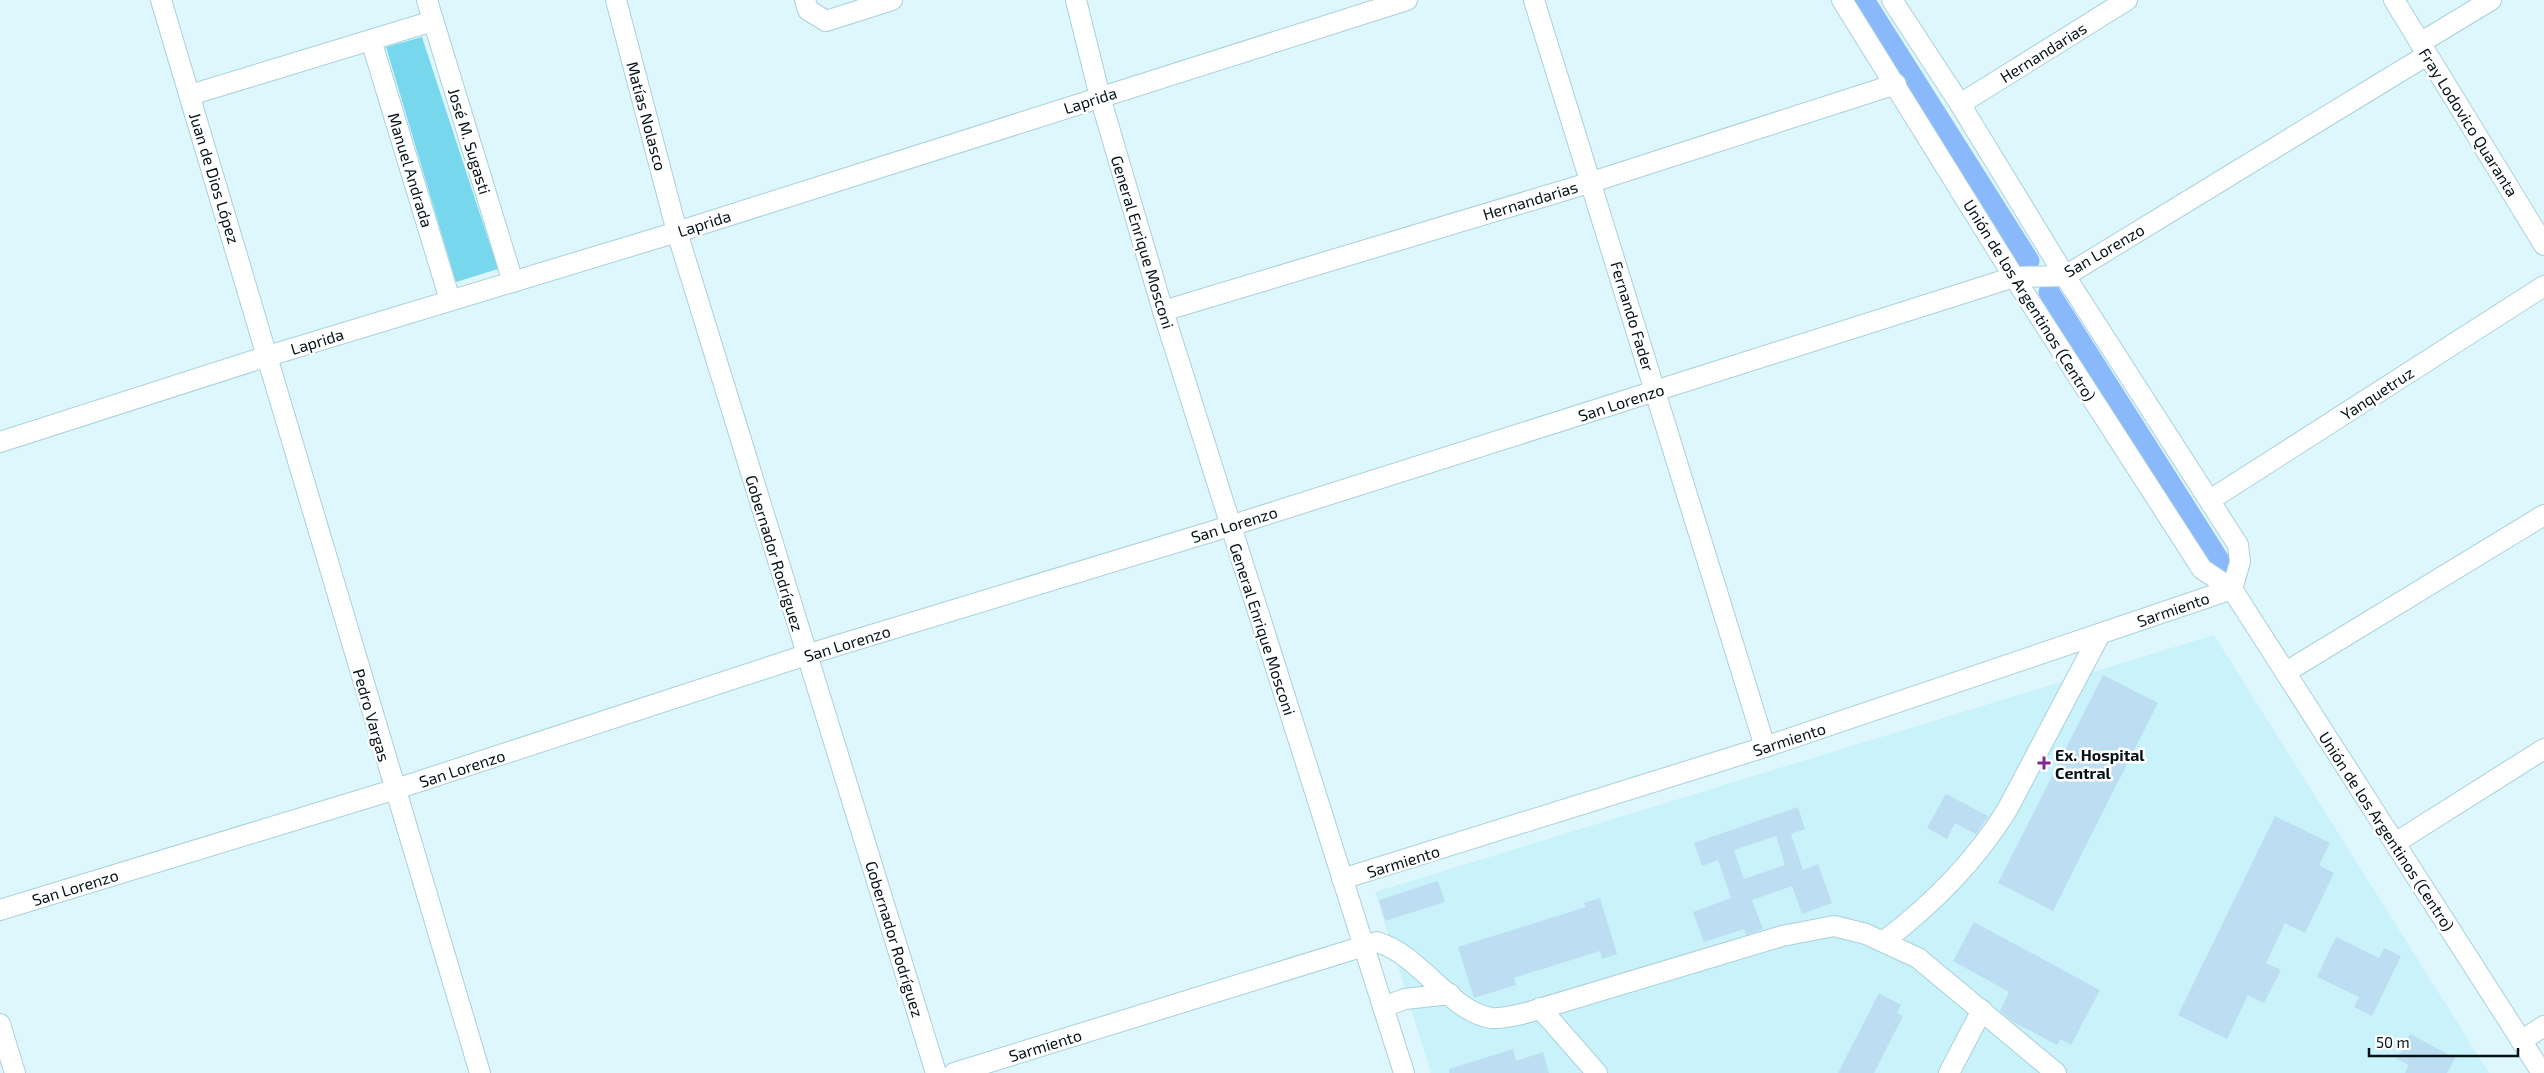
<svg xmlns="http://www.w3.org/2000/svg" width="2544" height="1073" viewBox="0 0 2544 1073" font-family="'Exo 2',sans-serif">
	<rect width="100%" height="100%" fill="#def7fd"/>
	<path fill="#c9f2fb" d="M2214 635 2489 1073H1431L1375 892Z"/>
	<path fill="#77d8ed" d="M422 37 498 269 456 282 386 47Z"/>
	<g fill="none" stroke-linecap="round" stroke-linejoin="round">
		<g stroke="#89b9fb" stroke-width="21">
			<path d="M1864 0 2029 261"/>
			<path d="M2049 292 2224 568"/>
		</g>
	</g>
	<g fill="#bddef2" fill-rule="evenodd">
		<path d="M2103 675 2158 703 2053 911 1998 883Z"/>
		<path d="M1946 794 1988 816 1976 834 1955 823 1947 839 1927 828Z"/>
		<path d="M1798 807 1805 829 1791 834 1803 870 1818 864 1832 903 1802 914 1792 886 1752 900 1763 929 1746 935 1744 929 1704 942 1693 912 1731 898 1718 860 1702 866 1694 843ZM1776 836 1785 865 1744 879 1734 850Z"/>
		<path d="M2275 816 2330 843 2319 865 2334 873 2305 933 2285 923 2266 963 2281 970 2264 1003 2248 995 2227 1039 2178 1015Z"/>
		<path d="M1438 881 1445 902 1385 921 1379 900Z"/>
		<path d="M1600 898 1617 954 1602 959 1600 951 1514 978 1516 985 1474 998 1458 947 1586 907 1584 903Z"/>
		<path d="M1974 922 2100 990 2071 1045 2060 1039 2057 1045 2012 1021 2000 1011 2009 992 1953 961Z"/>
		<path d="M2336 937 2379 958 2384 948 2401 956 2372 1016 2354 1007 2359 997 2317 977Z"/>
		<path d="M1879 993 1901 1005 1897 1013 1903 1016 1874 1073H1838Z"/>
		<path d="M2410 1034 2455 1058 2447 1073H2405L2409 1065 2397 1059Z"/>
		<path d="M1513 1049 1516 1061 1543 1052 1549 1073H1449V1069Z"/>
	</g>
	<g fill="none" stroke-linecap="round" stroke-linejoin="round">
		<defs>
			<g id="minor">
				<path d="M161 0C269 357 371 716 480 1073"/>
				<path d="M427 0 513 282"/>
				<path d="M616 0 677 232 936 1073"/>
				<path d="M805 0 808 10 826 21 892 0"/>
				<path d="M1076 0 1100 97 1163 311 1404 1073"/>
				<path d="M1534 0 1765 747"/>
				<path d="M1842 0 2014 277 2202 569 2232 589 2542 1073"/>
				<path d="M1892 0 1960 104 2065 276 2238 545 2240 562 2232 589"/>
				<path d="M2394 0 2544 245"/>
				<path d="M371 40 450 300"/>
				<path d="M2420 43 2491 0"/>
				<path d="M190 95 433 21"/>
				<path d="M1960 104 2127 0"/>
				<path d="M1163 311 1592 182 1896 84"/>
				<path d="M0 442 268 356 677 232 1407 0"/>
				<path d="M2210 500 2544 286"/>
				<path d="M2286 672 2544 515"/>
				<path d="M2395 843 2544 749"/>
				<path d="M1342 879 1765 747 2232 589"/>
				<path d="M0 910 393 790 806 655 1230 526 2014 277 2065 276 2427 55"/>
				<path d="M1884 941C1933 904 1974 863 2007 810L2100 634"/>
				<path d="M1383 1007 1405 999 1450 994"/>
				<path d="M1540 1008 1597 1073"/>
				<path d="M0 1024 15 1073"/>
				<path d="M2521 1041 2544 1026"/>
				<path d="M954 1073 1377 942C1421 955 1451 1013 1492 1018 1503 1019 1515 1015 1526 1013L1782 936 1834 926 1866 934 1918 958 2056 1073"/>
				<path d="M1949 1073 1982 1010"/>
			</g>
		</defs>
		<use href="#minor" stroke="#a8d1da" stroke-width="22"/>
		<use href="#minor" stroke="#fff" stroke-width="20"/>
	</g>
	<path fill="#822692" stroke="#fff" stroke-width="2" d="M2041.5 755.5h5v5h5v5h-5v5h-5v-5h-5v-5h5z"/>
	<g text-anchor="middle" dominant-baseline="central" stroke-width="5" stroke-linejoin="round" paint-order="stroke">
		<g font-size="16" fill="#041216" stroke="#fff">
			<text transform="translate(2043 52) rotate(-32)">Hernandarias</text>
			<text transform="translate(1090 100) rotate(-18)">Laprida</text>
			<text transform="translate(647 116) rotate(75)">Matías Nolasco</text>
			<text transform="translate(2469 122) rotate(58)">Fray Lodovico Quaranta</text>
			<text transform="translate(470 141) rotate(73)">José M. Sugasti</text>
			<text transform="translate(411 170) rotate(73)">Manuel Andrada</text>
			<text transform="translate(215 178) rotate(73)">Juan de Dios López</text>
			<text transform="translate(1530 200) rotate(-17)">Hernandarias</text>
			<text transform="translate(704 223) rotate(-18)">Laprida</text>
			<text transform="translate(1143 242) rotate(73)">General Enrique Mosconi</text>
			<text transform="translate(2104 250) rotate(-30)">San Lorenzo</text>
			<text transform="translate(2030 300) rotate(58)">Unión de los Argentinos (Centro)</text>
			<text transform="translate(1633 316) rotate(73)">Fernando Fader</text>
			<text transform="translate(317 341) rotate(-17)">Laprida</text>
			<text transform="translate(2377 393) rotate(-33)">Yanquetruz</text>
			<text transform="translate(1621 402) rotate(-18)">San Lorenzo</text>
			<text transform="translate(1234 524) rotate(-17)">San Lorenzo</text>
			<text transform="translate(775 553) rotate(73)">Gobernador Rodríguez</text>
			<text transform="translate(2173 609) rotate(-19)">Sarmiento</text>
			<text transform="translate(1263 629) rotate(72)">General Enrique Mosconi</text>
			<text transform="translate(847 643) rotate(-17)">San Lorenzo</text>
			<text transform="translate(372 715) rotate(74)">Pedro Vargas</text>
			<text transform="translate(1789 739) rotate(-18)">Sarmiento</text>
			<text transform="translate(462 768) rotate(-18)">San Lorenzo</text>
			<text transform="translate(2387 831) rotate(57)">Unión de los Argentinos (Centro)</text>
			<text transform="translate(1403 861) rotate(-17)">Sarmiento</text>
			<text transform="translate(75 887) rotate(-17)">San Lorenzo</text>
			<text transform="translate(895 939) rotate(73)">Gobernador Rodríguez</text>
			<text transform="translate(1045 1045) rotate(-17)">Sarmiento</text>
		</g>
		<g font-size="16" font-weight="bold" fill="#041216" stroke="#fff" text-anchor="start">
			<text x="2055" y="754">Ex. Hospital<tspan x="2055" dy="18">Central</tspan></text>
		</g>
	</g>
	<path d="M2369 1048v8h149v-8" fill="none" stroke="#041216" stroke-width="2.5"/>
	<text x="2376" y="1048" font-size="15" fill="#041216" stroke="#ffffff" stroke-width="4" paint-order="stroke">50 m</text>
</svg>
